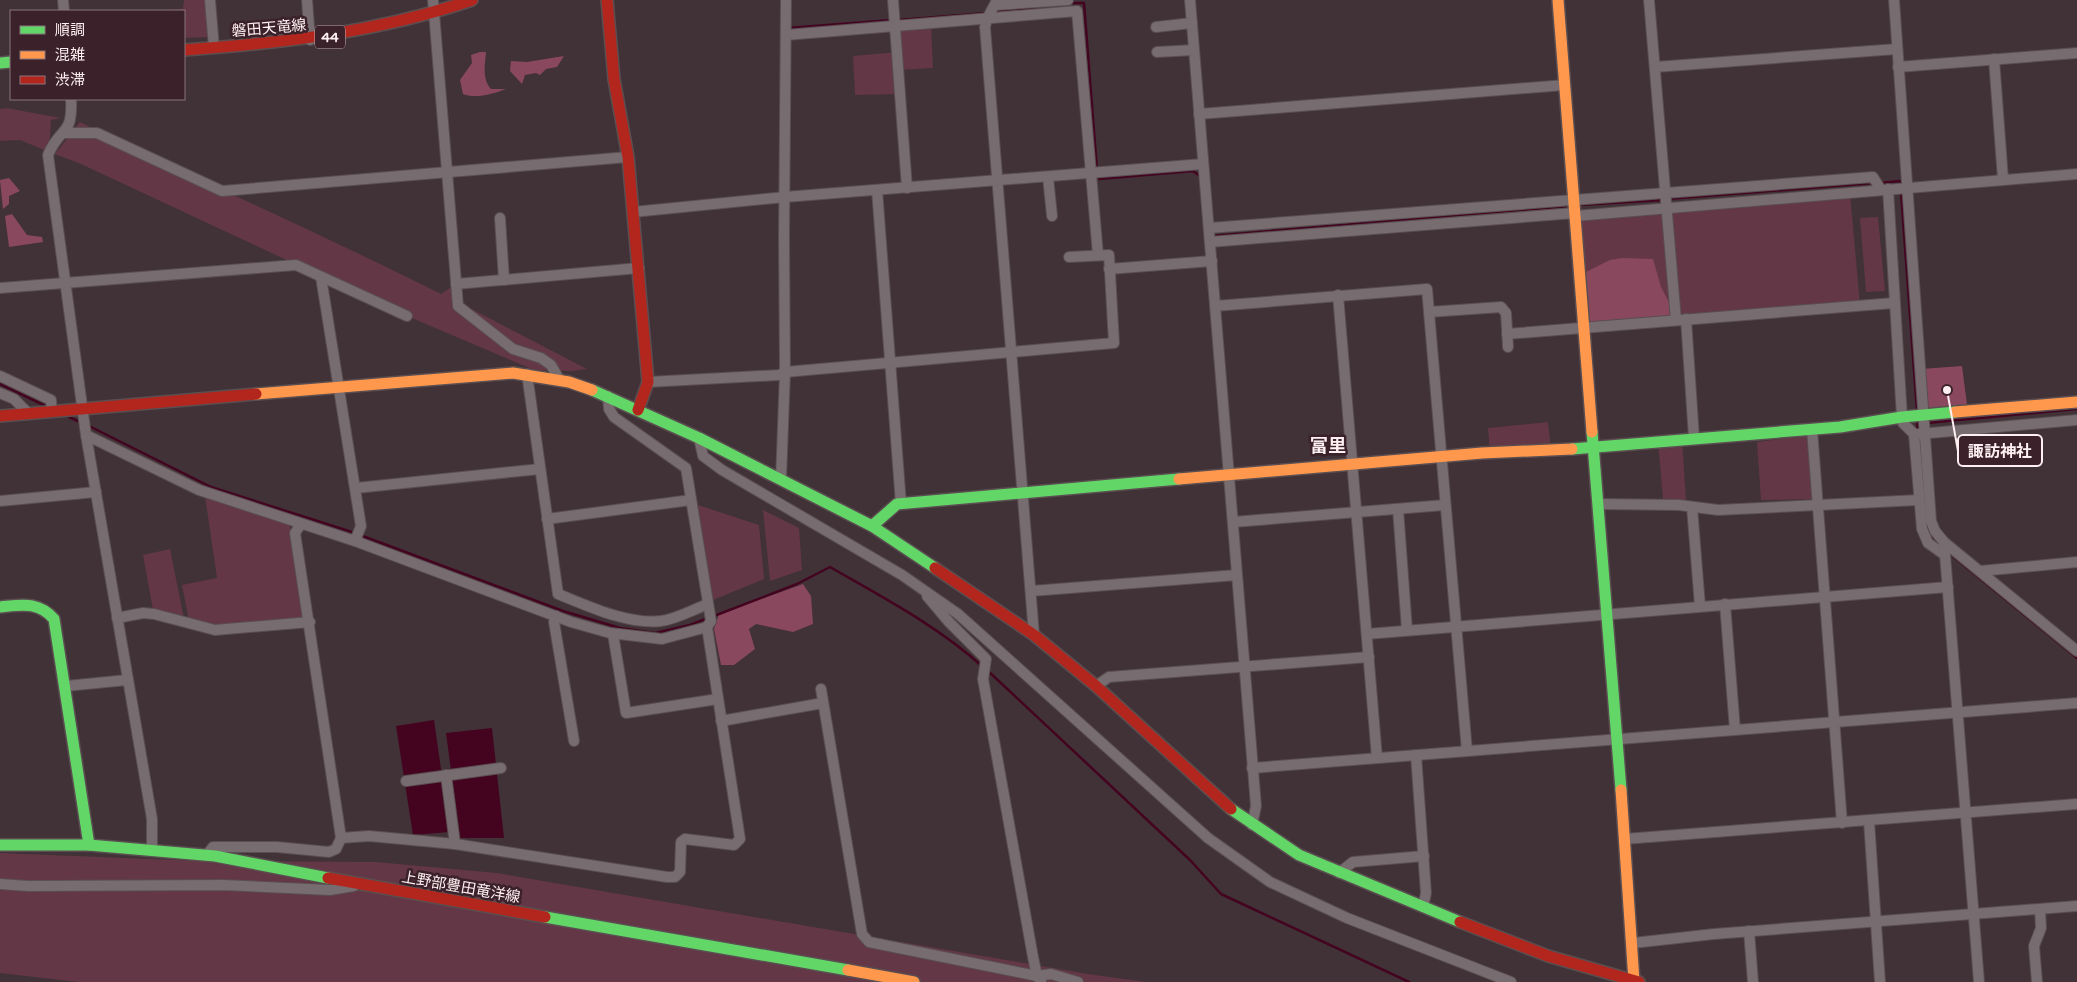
<svg xmlns="http://www.w3.org/2000/svg" width="2077" height="982" viewBox="0 0 2077 982" font-family="'Varela Round','Noto Sans JP',sans-serif">
	<rect width="100%" height="100%" fill="#403236"/>
	<g fill="#633745">
		<path d="M184 0H206L210 37 184 38V11H158L183 9Z"/>
		<path d="M931 23 933 68 898 70 900 94 855 95 853 56 897 52 895 26Z"/>
		<path d="M6 108 61 118 51 120 49 152 20 140 0 141V109Z"/>
		<path d="M80 122C199 181 322 234 441 294L456 284 458 302 587 369 572 371 534 370 400 313 81 164 55 154Z"/>
		<path d="M1850 193 1860 305 1670 320V304L1660 286 1651 259 1580 275 1575 216Z"/>
		<path d="M1878 217 1885 291 1866 292 1860 218Z"/>
		<path d="M1548 422 1551 449 1490 453 1488 428Z"/>
		<path d="M1812 435 1817 499 1761 500 1757 442Z"/>
		<path d="M1682 439 1686 501 1663 499 1658 441Z"/>
		<path d="M205 496 287 522 290 527 305 618 216 626 189 621 182 585 217 578Z"/>
		<path d="M698 505 759 525 764 579 713 600Z"/>
		<path d="M763 510 799 528 802 570 770 581Z"/>
		<path d="M170 549 184 619 153 610 143 555Z"/>
		<path d="M0 853 201 861 376 862 497 873 1088 974 1146 982H78L0 973Z"/>
	</g>
	<g fill="#8a485e">
		<path d="M480 52H486C485 65 482 79 491 89H506C494 94 475 99 463 94L460 80 472 63 471 55Z"/>
		<path d="M564 56 557 67 546 69 540 75 536 73 525 75 522 84 510 71 511 61 527 62Z"/>
		<path d="M9 178 20 191 9 196V204L3 209 0 180Z"/>
		<path d="M12 214 27 235 42 237 43 242 9 247 5 216Z"/>
		<path d="M1622 258 1653 259 1661 287 1670 304V320L1584 327 1580 275 1610 260Z"/>
		<path d="M1962 366 1968 412 1924 416 1921 369Z"/>
		<path d="M803 584 811 596 813 624 793 632 756 624 749 629 755 649 734 665H721L714 629 719 614Z"/>
	</g>
	<g fill="#440420">
		<path d="M434 720 450 832 413 835 396 726Z"/>
		<path d="M492 728 504 838H460L446 733Z"/>
	</g>
	<g fill="none" stroke-linecap="round" stroke-linejoin="round">
		<g stroke="#440420" stroke-width="2.5">
			<path d="M1070 3H1084L1097 170"/>
			<path d="M995 12 1037 7"/>
			<path d="M898 20 987 13"/>
			<path d="M788 28 892 20"/>
			<path d="M1098 175 1099 179 1193 171 1200 176"/>
			<path d="M1879 183 1900 181V187"/>
			<path d="M1901 192 1917 411"/>
			<path d="M1667 199 1874 183"/>
			<path d="M1580 205 1662 200"/>
			<path d="M1211 236 1570 206"/>
			<path d="M0 384 48 407"/>
			<path d="M69 417 82 423"/>
			<path d="M1917 419 1918 431"/>
			<path d="M1927 423 2077 409"/>
			<path d="M87 425 211 487 355 533"/>
			<path d="M1926 524 1927 529 1941 546"/>
			<path d="M360 535 563 611 620 628 655 633 690 625 708 618"/>
			<path d="M1949 553 2077 658"/>
			<path d="M714 616 797 584 830 567C882 597 938 626 983 667"/>
			<path d="M987 670 1190 860 1221 894 1409 982"/>
		</g>
		<defs>
			<g id="street">
				<path d="M63 0 64 11"/>
				<path d="M210 0 214 48"/>
				<path d="M307 0 310 40"/>
				<path d="M433 0 458 306 513 349 541 358 551 365 559 379"/>
				<path d="M893 0 907 188"/>
				<path d="M997 0 987 19 985 27 1034 635"/>
				<path d="M1190 0 1256 806 1252 825"/>
				<path d="M1649 0 1676 320"/>
				<path d="M1894 0 1931 521 1935 531 1944 542 2077 651"/>
				<path d="M995 5 1068 0"/>
				<path d="M1156 27 1192 23"/>
				<path d="M786 35 1077 11 1098 255"/>
				<path d="M1157 52 1194 50"/>
				<path d="M1994 59 2003 179"/>
				<path d="M1655 67 1897 49"/>
				<path d="M1898 67 2077 53"/>
				<path d="M71 99C73 137 60 126 48 155L86 435 152 819V849"/>
				<path d="M1199 114 1565 85"/>
				<path d="M63 133H97L222 191 628 157"/>
				<path d="M1048 177 1052 216"/>
				<path d="M1888 189 1902 417 1903 423 1914 434 1922 529 1928 543 1945 555"/>
				<path d="M877 190 901 504"/>
				<path d="M633 212 785 197 1203 164"/>
				<path d="M1575 216 2077 174"/>
				<path d="M500 218 504 280"/>
				<path d="M1209 228 1873 177 1881 190"/>
				<path d="M1210 242 1575 213"/>
				<path d="M1109 269 1212 261"/>
				<path d="M321 277 360 520 361 526 355 541"/>
				<path d="M456 284 639 268"/>
				<path d="M0 288 296 265 407 316"/>
				<path d="M1338 295 1377 758"/>
				<path d="M1215 306 1427 289 1467 751"/>
				<path d="M1429 312 1501 307 1506 313 1508 347"/>
				<path d="M1686 319 1694 438"/>
				<path d="M1507 334 1894 303"/>
				<path d="M527 374 558 594C588 606 628 625 661 621 677 619 694 609 708 604"/>
				<path d="M0 376 51 400 52 412"/>
				<path d="M648 382 779 375 785 372 1114 343 1109 255 1069 257"/>
				<path d="M0 393 14 399 29 414"/>
				<path d="M1812 429 1842 823"/>
				<path d="M1919 434 2077 420"/>
				<path d="M86 435 199 490 355 541 571 622 610 633 662 639 707 627"/>
				<path d="M699 438 703 456 722 470 902 575 958 614 1208 838 1270 882 1347 918 1511 982"/>
				<path d="M781 479 785 372 784 238 786 0"/>
				<path d="M356 488 540 469"/>
				<path d="M0 501 96 492"/>
				<path d="M1599 504 1679 505 1718 510 1919 500"/>
				<path d="M1692 507 1700 606"/>
				<path d="M1398 509 1407 630"/>
				<path d="M547 519 691 500"/>
				<path d="M1233 522 1445 505"/>
				<path d="M1944 542 1979 982"/>
				<path d="M1980 571 2077 562"/>
				<path d="M1031 591 1237 575"/>
				<path d="M927 596 949 622 986 659 983 679 1033 957 1037 976 1041 981"/>
				<path d="M1725 604 1735 730"/>
				<path d="M556 616 554 622 574 741"/>
				<path d="M117 618 143 613 154 614 215 630 310 622"/>
				<path d="M613 634 626 713 718 699"/>
				<path d="M1367 634 1948 587"/>
				<path d="M66 686 127 680"/>
				<path d="M1096 686 1109 677 1369 657"/>
				<path d="M821 689 862 934 869 942 1037 976 1051 974 1078 982"/>
				<path d="M721 721 823 703"/>
				<path d="M1416 755 1426 893 1423 907"/>
				<path d="M1252 768 2077 703"/>
				<path d="M446 775 455 844"/>
				<path d="M406 781 501 768"/>
				<path d="M1869 821 1880 982"/>
				<path d="M341 838 369 836 455 844 667 877H675L680 872 681 842 685 839 734 845 740 839 707 627 711 621 686 468 614 417 609 409 608 396"/>
				<path d="M1624 839 2077 804"/>
				<path d="M206 856 213 847H277L329 852 336 849 341 838 295 533 301 524"/>
				<path d="M1339 873 1353 862 1424 856"/>
				<path d="M0 884 28 886 223 885 330 890 354 886"/>
				<path d="M1749 931 1753 982"/>
				<path d="M1633 943 1714 934 2077 906"/>
				<path d="M2037 982 2034 946 2041 928 2040 909"/>
			</g>
			<g id="fast">
				<path d="M0 63 11 62"/>
				<path d="M592 390 699 438 872 526 935 568"/>
				<path d="M1592 432 1621 790"/>
				<path d="M1572 449 1840 427 1902 417 1955 412"/>
				<path d="M872 526 897 504 1179 479"/>
				<path d="M0 607C22 605 38 601 54 619L89 845"/>
				<path d="M1231 809 1299 855 1460 922"/>
				<path d="M0 845H89L215 856 328 878"/>
				<path d="M545 917 848 970"/>
			</g>
			<g id="slow">
				<path d="M1558 0 1592 432"/>
				<path d="M256 394 513 373 569 382 592 390"/>
				<path d="M1955 412 2077 402"/>
				<path d="M1179 479 1482 453 1572 449"/>
				<path d="M1621 790 1634 981"/>
				<path d="M848 970 914 982"/>
			</g>
			<g id="jam">
				<path d="M607 0 614 79 628 157 648 382 638 410"/>
				<path d="M184 50C283 43 378 32 472 0"/>
				<path d="M0 416 256 394"/>
				<path d="M935 568 1034 635 1096 686 1231 809"/>
				<path d="M328 878 545 917"/>
				<path d="M1460 922 1548 956 1639 982"/>
			</g>
		</defs>
		<use href="#street" stroke="#5a4e51" stroke-width="12"/>
		<use href="#fast" stroke="#5a4e51" stroke-width="14"/>
		<use href="#slow" stroke="#5a4e51" stroke-width="14"/>
		<use href="#jam" stroke="#5a4e51" stroke-width="14"/>
		<use href="#street" stroke="#776c6f" stroke-width="10"/>
		<use href="#fast" stroke="#63d668" stroke-width="11"/>
		<use href="#slow" stroke="#ff974d" stroke-width="11"/>
		<use href="#jam" stroke="#b3261e" stroke-width="11"/>
	</g>
	<g text-anchor="middle" dominant-baseline="central" stroke-width="5" stroke-linejoin="round" paint-order="stroke">
		<rect fill="#3b222a" stroke="#c3b2b6" stroke-width="1" x="315" y="25.5" width="30" height="23" rx="4"/>
		<g font-size="14" font-weight="bold" fill="#fdeff2">
			<text x="330" y="37">44</text>
		</g>
		<g font-size="15" fill="#fdeff2" stroke="#3b222a">
			<text transform="translate(269 28) rotate(-5)">磐田天竜線</text>
			<text transform="translate(461 887) rotate(10)">上野部豊田竜洋線</text>
		</g>
		<g font-size="18" font-weight="bold" fill="#fdeff2" stroke="#3b222a">
			<text x="1328" y="446">富里</text>
		</g>
	</g>
	<path fill="none" stroke="#fdeff2" stroke-width="2" d="M1947 390L1958 451"/>
	<circle fill="#fdeff2" stroke="#3b222a" stroke-width="2" cx="1947" cy="390" r="5"/>
	<rect fill="#3b222a" stroke="#fdeff2" stroke-width="2" x="1958" y="435" width="84" height="31" rx="5"/>
	<g font-size="16" text-anchor="middle" font-weight="bold" fill="#fdeff2">
		<text x="2000" y="457">諏訪神社</text>
	</g>
	<rect x="10" y="10" width="175" height="90" fill="#3b222a" stroke="#89747a"/>
	<rect x="20" y="26" width="25" height="8" fill="#63d668" stroke="#89747a"/>
	<text x="55" y="35" font-size="15" fill="#fdeff2">順調</text>
	<rect x="20" y="51" width="25" height="8" fill="#ff974d" stroke="#89747a"/>
	<text x="55" y="60" font-size="15" fill="#fdeff2">混雑</text>
	<rect x="20" y="76" width="25" height="8" fill="#b3261e" stroke="#89747a"/>
	<text x="55" y="85" font-size="15" fill="#fdeff2">渋滞</text>
</svg>
